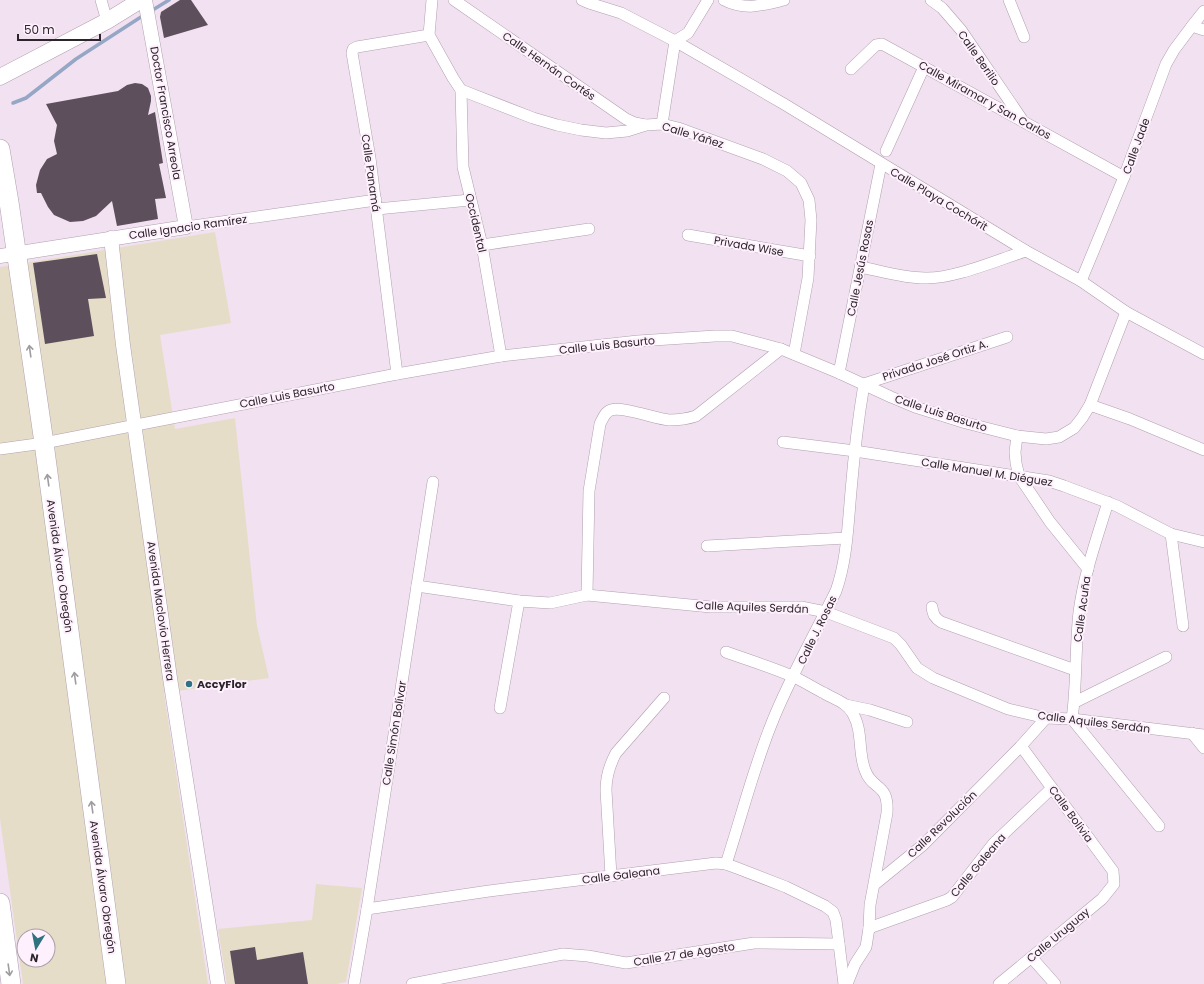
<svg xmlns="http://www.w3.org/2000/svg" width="1204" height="984" viewBox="0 0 1204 984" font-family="Poppins,sans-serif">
	<rect width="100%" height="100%" fill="#f2e1f1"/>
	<g fill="#e6ddc8" fill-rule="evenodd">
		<path d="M215 232 231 323 160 335 175 429 235 418 257 626 269 678 164 693 208 984H23L0 819V267ZM24 936H48V960H24Z"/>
		<path d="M316 884 362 888 346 982 336 984H227L218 929 312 920Z"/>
	</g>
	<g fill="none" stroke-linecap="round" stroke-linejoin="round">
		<g stroke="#96a7c6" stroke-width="3.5">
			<path d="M151 11 169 0"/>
			<path d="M13 103 26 98 76 59 144 15"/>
		</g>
	</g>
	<g fill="#5e4f5c">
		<path d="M180 0H191L208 25 164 38 160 17 161 12Z"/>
		<path d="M135 83 142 84 148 88 151 96V101L148 115 155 112 163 163 159 164 166 198 155 199 158 219 117 226 112 201 96 216 83 221 70 222 54 215 48 207 41 193H37L36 185 40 170 47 159 57 154 54 141 57 125 46 104 118 91 127 85Z"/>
		<path d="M97 254 106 298 88 299 94 336 45 344 33 263Z"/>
		<path d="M255 947 257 960 303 952 308 984H235L230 951Z"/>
	</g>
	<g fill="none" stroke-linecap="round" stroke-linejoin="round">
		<defs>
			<g id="minor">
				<path d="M101 0 107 21"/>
				<path d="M432 0 429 35 453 78 461 90 533 118 557 125 581 130 606 133 627 131 646 125 662 124 678 128 763 159 787 171 801 183 809 200 811 220 808 278 794 354"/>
				<path d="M454 0 626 119 635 123 645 125"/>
				<path d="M582 0 589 3 621 13 675 41 784 104 1026 251 1081 281 1126 312 1204 354"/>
				<path d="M724 0C745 11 763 5 784 0"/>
				<path d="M931 0 942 8 961 30 1021 118"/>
				<path d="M1009 0 1024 37"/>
				<path d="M1192 26 1204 11"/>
				<path d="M675 41 688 33 708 0"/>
				<path d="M851 69 876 45 882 44 1124 177"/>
				<path d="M461 90 463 167 482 245 501 356"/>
				<path d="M662 124 675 41"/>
				<path d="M886 151 924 67"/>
				<path d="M377 209 470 200"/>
				<path d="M186 227 376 200"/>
				<path d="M688 235 810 256"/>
				<path d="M482 245 589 229"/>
				<path d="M861 267C881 271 903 278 925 278 954 279 997 260 1026 251"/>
				<path d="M1081 281 1124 177 1166 64 1174 50 1192 26 1204 30"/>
				<path d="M839 373 881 164"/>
				<path d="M397 374 370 158 352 53 353 49 357 47 429 35"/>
				<path d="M1090 405 1130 419 1204 450"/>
				<path d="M1017 436 1015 452 1016 463 1019 476 1050 522 1088 569"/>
				<path d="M783 442 855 451 1049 481 1064 486 1117 506 1171 534 1204 542"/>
				<path d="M0 449 44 443 397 374 501 356 638 341 715 336H732L781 349 839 373 891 397 915 407 966 423 1017 436 1046 439 1059 437 1074 428 1082 418 1090 405 1126 312"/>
				<path d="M1108 502C1097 538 1084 574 1079 612 1075 647 1077 684 1072 719L1159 826"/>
				<path d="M1171 534 1183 626"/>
				<path d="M707 546 846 538"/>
				<path d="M417 586 519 601 550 603 587 595 711 607H801L826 612 894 638 901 645 917 668 933 678 1008 709 1046 718 1072 719 1204 735"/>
				<path d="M587 595 589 491 600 424C603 418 605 412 611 410 622 406 656 419 669 420 679 420 687 419 696 416L781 349"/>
				<path d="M932 607C933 615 935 618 941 622L1075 670"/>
				<path d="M726 652C748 660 771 667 792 676 803 681 814 688 824 693 834 699 848 703 853 714 863 731 858 753 865 770 872 791 889 782 887 813L870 905 869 928 866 947 855 964 847 984"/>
				<path d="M1075 702 1166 657"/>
				<path d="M846 705 870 710 907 722"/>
				<path d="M500 708 519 601"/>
				<path d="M1192 733 1204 748"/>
				<path d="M726 864C741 818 753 770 771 725 789 679 814 636 836 591 847 560 848 524 851 491 854 455 858 420 864 384L1007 337"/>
				<path d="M611 876 606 790C606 776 609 766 616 753L664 698"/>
				<path d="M875 884 923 845 1021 746 1046 718"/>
				<path d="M367 909 489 891 716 863 726 864 737 868 786 887 825 906 833 912 836 920 844 984"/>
				<path d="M869 928 947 900 952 897 994 843 1052 788"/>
				<path d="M1032 958 1055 984"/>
				<path d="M354 984 367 909 433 482"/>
				<path d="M412 984 563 954 588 956 626 963 754 943 839 944"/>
				<path d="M999 984 1102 899 1114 884 1113 871 1021 746"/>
			</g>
			<g id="tertiary">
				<path d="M111 238 123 345 170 678 218 984"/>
				<path d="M0 256 186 227 145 0"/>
			</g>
			<path id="secondary" d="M0 77 107 21 141 0"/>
			<g id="trunk">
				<path d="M0 149 9 202 44 443 116 984"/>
				<path d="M0 903 11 984"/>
			</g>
		</defs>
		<use href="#minor" stroke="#b0a0ae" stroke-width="12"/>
		<use href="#tertiary" stroke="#b0a0ae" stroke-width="15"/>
		<use href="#secondary" stroke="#b0a0ae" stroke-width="17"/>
		<use href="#trunk" stroke="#b0a0ae" stroke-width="20"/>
		<use href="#minor" stroke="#fff" stroke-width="11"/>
		<use href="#tertiary" stroke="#fff" stroke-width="14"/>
		<use href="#secondary" stroke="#fff" stroke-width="16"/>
		<use href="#trunk" stroke="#fff" stroke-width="19"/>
	</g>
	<defs><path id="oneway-shaft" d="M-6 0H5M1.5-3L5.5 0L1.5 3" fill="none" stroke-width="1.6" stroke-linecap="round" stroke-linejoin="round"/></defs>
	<g stroke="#a09da0">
		<use href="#oneway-shaft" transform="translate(30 351) rotate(-98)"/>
		<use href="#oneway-shaft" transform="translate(48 480) rotate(-98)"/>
		<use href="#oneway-shaft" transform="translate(75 678) rotate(-98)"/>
		<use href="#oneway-shaft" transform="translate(92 807) rotate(-98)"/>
		<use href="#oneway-shaft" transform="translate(9 970) rotate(82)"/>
	</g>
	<circle fill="#2f7382" stroke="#fef0fc" stroke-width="1.5" cx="189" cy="684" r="4"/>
	<g text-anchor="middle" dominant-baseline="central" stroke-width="4" stroke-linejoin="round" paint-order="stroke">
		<g font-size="11" fill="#2c252b" stroke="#fef0fc">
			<text transform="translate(979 58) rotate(55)">Calle Berilio</text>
			<text transform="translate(549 66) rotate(35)">Calle Hernán Cortés</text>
			<text transform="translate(985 100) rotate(29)">Calle Miramar y San Carlos</text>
			<text transform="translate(166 113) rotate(80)">Doctor Francisco Arreola</text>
			<text transform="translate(693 135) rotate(17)">Calle Yáñez</text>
			<text transform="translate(1136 146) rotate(-70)">Calle Jade</text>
			<text transform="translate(371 173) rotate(82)">Calle Panamá</text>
			<text transform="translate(939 199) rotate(31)">Calle Playa Cochórit</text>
			<text transform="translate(476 223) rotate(77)">Occidental</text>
			<text transform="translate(188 227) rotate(-8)">Calle Ignacio Ramírez</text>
			<text transform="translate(749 246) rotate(10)">Privada Wise</text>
			<text transform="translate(860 268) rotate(-79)">Calle Jesús Rosas</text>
			<text transform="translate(607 345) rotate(-6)">Calle Luis Basurto</text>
			<text transform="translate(935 360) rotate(-18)">Privada José Ortiz A.</text>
			<text transform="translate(287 395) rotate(-11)">Calle Luis Basurto</text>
			<text transform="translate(941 413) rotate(18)">Calle Luis Basurto</text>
			<text transform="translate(987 472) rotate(9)">Calle Manuel M. Diéguez</text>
			<text transform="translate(60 566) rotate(82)">Avenida Álvaro Obregón</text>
			<text transform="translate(752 607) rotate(2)">Calle Aquiles Serdán</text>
			<text transform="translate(1082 609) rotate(-82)">Calle Acuña</text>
			<text transform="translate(161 611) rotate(82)">Avenida Maclovio Herrera</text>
			<text transform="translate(817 630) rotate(-64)">Calle J. Rosas</text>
			<text transform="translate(1094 722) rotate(7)">Calle Aquiles Serdán</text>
			<text transform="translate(394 733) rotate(-81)">Calle Simón Bolívar</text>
			<text transform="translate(1071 814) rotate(54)">Calle Bolivia</text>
			<text transform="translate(942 824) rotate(-44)">Calle Revolución</text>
			<text transform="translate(978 865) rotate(-50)">Calle Galeana</text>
			<text transform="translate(621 875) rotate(-7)">Calle Galeana</text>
			<text transform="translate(103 887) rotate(82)">Avenida Álvaro Obregón</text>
			<text transform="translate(1058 935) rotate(-40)">Calle Uruguay</text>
			<text transform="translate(684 954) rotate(-9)">Calle 27 de Agosto</text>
		</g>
		<g font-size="11" font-weight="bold" fill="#2c252b" stroke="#fef0fc" text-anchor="start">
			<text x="197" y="684">AccyFlor</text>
		</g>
	</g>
	<g transform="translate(36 948) rotate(190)"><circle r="19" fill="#fef0fc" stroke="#aa9fa8"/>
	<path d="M0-3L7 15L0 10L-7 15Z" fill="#2f7382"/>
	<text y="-6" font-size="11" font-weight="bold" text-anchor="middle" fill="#2c252b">N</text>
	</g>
	<path d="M18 34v6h82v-6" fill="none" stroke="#2c252b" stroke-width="2"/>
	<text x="24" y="34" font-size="12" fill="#2c252b" stroke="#fef0fc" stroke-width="3" paint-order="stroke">50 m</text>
</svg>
